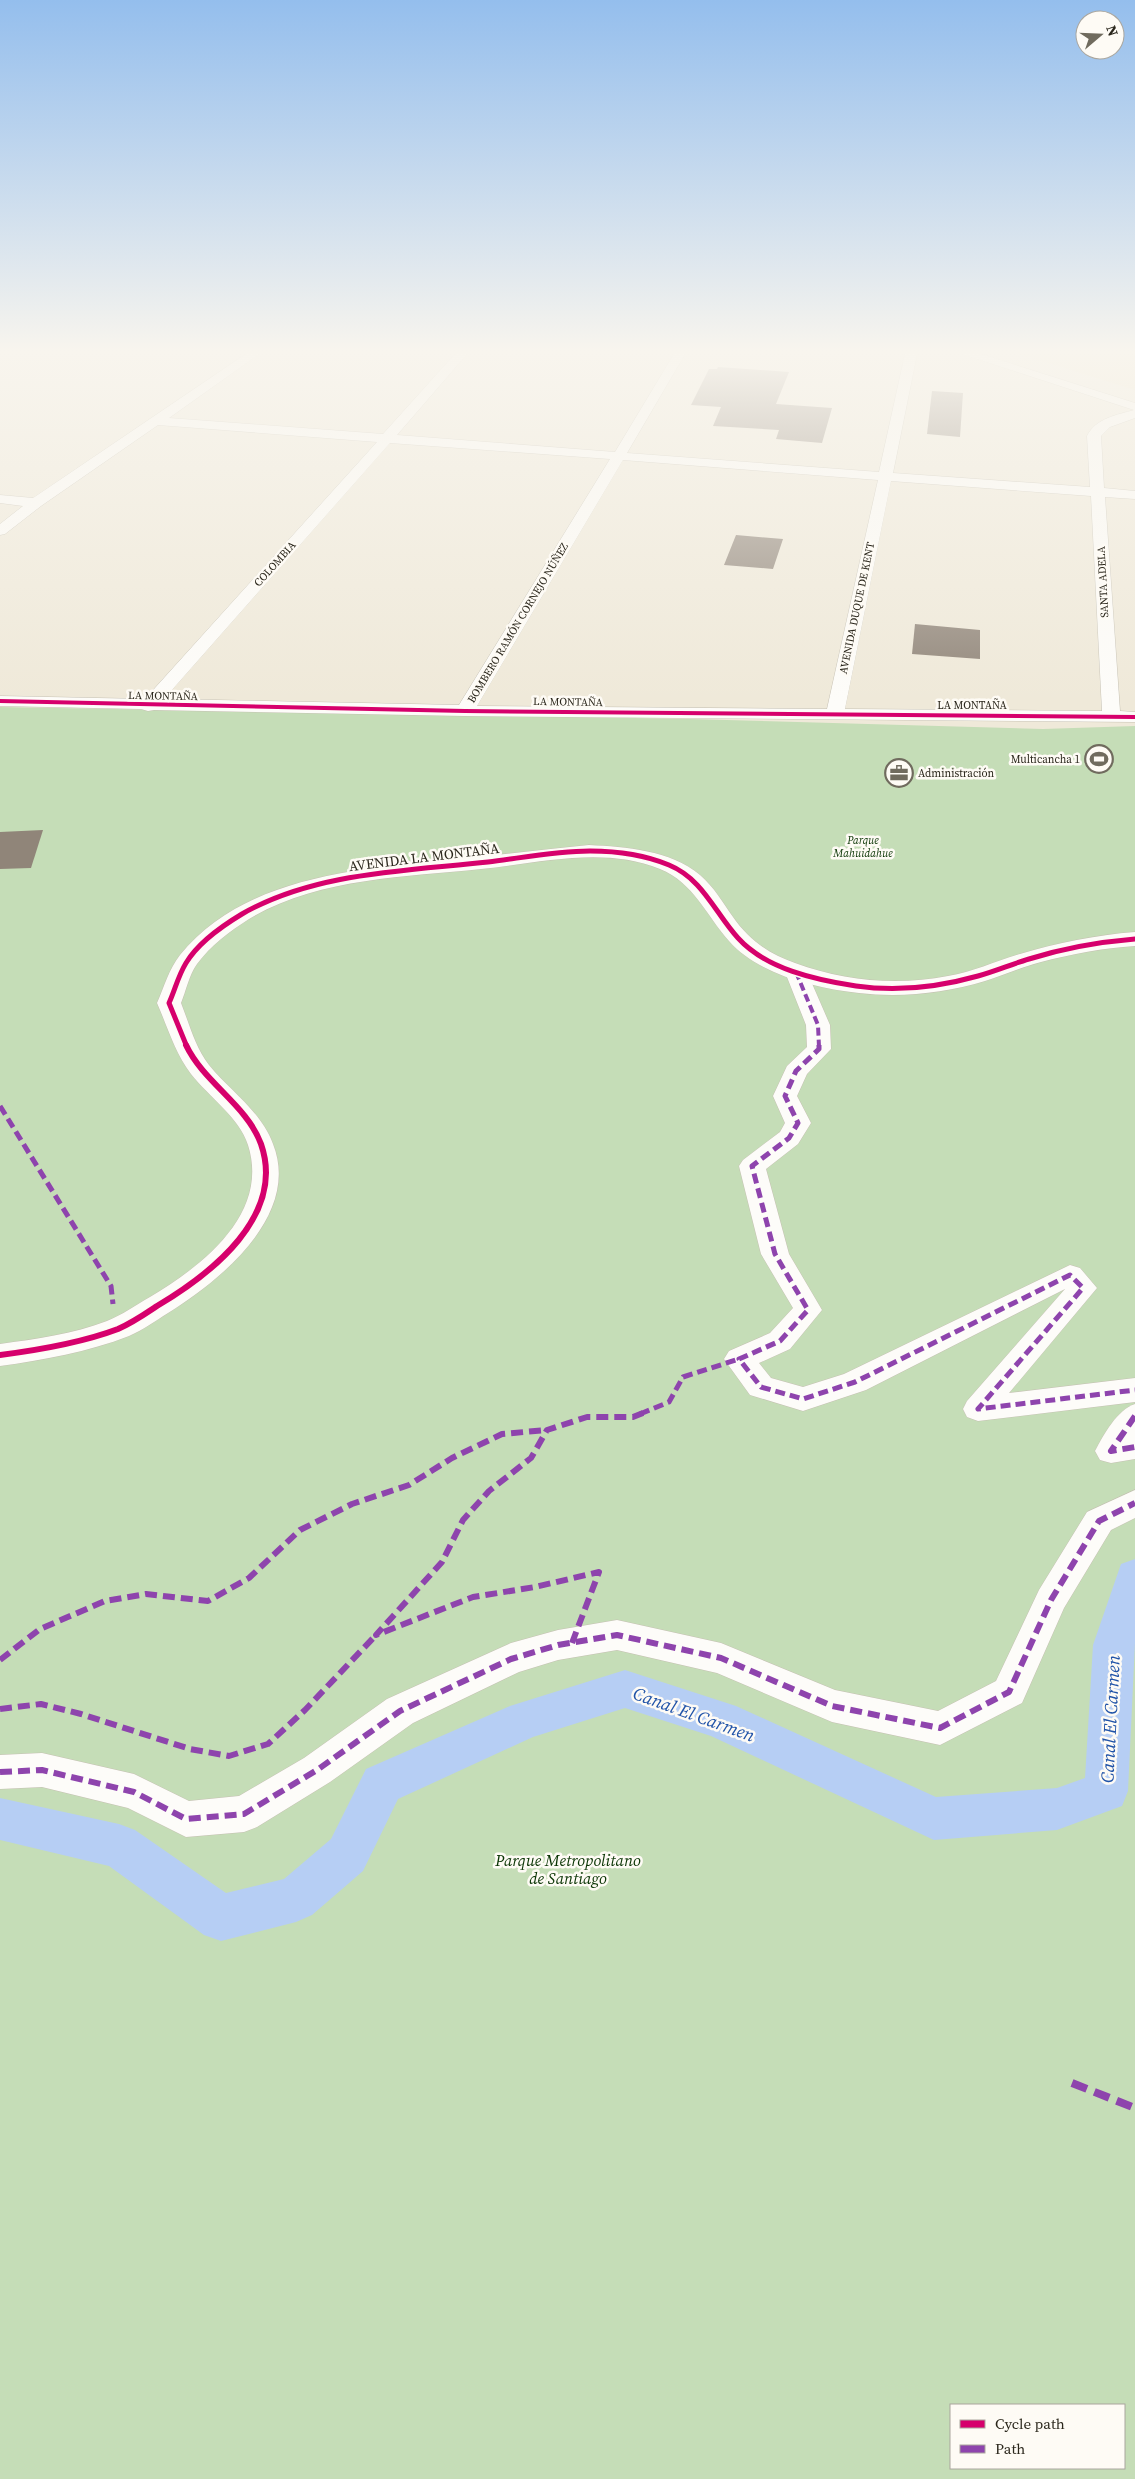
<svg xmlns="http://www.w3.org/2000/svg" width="1135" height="2479" viewBox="0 0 1135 2479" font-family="'Source Serif 4',serif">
	<rect width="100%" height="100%" fill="#efe9d9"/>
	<path fill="#efe4c8" d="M1020 354H1135V390Z"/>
	<path fill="#c5ddb7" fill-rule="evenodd" d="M0 707 690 719 1043 729 1135 726V2479H0ZM951 2405H1124V2468H951Z"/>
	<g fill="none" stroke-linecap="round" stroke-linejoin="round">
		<path fill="#b6cef4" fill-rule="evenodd" d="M1135 1559V1643L1128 1791 1122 1806 1057 1830 934 1840 711 1736 625 1708 533 1737 398 1799 363 1871 312 1915 296 1922 221 1941 204 1935 109 1866 0 1840V1798L119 1824 135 1830 226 1893 284 1879 331 1839 366 1769 510 1706 625 1670 736 1706 936 1797 1057 1788 1085 1778 1093 1645 1121 1564Z"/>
	</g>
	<g fill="#908579">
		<path d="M718 367 789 372 776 404 832 408 822 443 776 439 779 430 713 426 721 407 691 405 709 369H717Z"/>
		<path d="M932 391 963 393 960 437 927 434Z"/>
		<path d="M736 535 783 539 773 569 724 565Z"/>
		<path d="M915 624 980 630V659L912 654Z"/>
		<path d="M43 830 31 868 0 869V832Z"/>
	</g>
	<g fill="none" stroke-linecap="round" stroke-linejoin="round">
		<defs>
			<g id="pedestrian">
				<path d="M796 965 804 967 807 972 830 1025 831 1049 807 1074 797 1096 811 1123 798 1144 766 1169 789 1254 822 1310 790 1349 759 1363 771 1378 803 1387 844 1374 1070 1265 1080 1268 1097 1288 1009 1393 1135 1378V1402L978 1421 967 1417 963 1409 967 1401 1065 1289 866 1390 803 1411 750 1395 724 1359 729 1351 770 1333 793 1308 761 1254 739 1166 743 1160 780 1132 785 1123 773 1096 787 1066 807 1047 806 1025 785 972 788 967Z"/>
				<path d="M1135 1404V1459L1111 1463 1100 1460 1095 1451C1104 1434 1117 1410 1135 1404Z"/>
				<path d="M1135 1490V1518L1111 1530 1064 1608 1022 1703 940 1745 832 1722 717 1673 617 1650 558 1660 519 1672 413 1723 330 1782 257 1827 244 1832 186 1837 128 1808 42 1787 0 1789V1755L42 1753 134 1774 189 1801 239 1796 304 1758 387 1699 511 1643 558 1630 617 1620 721 1643 835 1690 938 1711 996 1681 1039 1590 1087 1512Z"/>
			</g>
			<g id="minor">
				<path d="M246 354H259L169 418 383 434 455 354H467L397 435 615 452 674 354H685L627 453 879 472 905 354H917L893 473 1090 487 1087 436C1096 418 1117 415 1134 410L962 354H981L1135 403V418L1110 427 1101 436 1104 488 1135 491V499L1105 497 1120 711 1135 712V722L465 716 154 710 148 711 141 709 0 706V696L145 699 377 442 158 425 41 506 5 534 0 535V524L23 506 0 503V495L33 498ZM390 443 610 459 459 705 164 699ZM623 460 878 480 827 709 477 706ZM891 481 1091 496 1102 711 845 709Z"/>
				<path d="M589 845C626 847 670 850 700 875 714 887 723 903 733 917 749 940 769 954 795 963 844 981 897 986 948 976 973 972 996 961 1020 954 1057 943 1096 935 1135 932V946C1103 948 1072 954 1041 962 1022 967 1004 975 985 981 945 993 902 998 859 993 816 988 759 975 729 941 706 915 694 883 660 869 604 846 539 863 481 869 405 877 317 878 249 919 230 931 210 946 197 964 189 975 186 991 181 1003 189 1023 195 1047 209 1065 230 1091 261 1111 273 1144 301 1215 221 1280 168 1313 155 1321 143 1330 129 1336 88 1352 43 1360 0 1366V1344C36 1339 73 1334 107 1321 122 1315 136 1305 150 1297 202 1266 270 1214 248 1145 239 1117 209 1097 191 1074 175 1053 168 1028 157 1003 164 987 169 969 180 955 243 877 357 869 449 860 496 855 542 850 589 845Z"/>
			</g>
		</defs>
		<use href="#pedestrian" stroke="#c5c0b3" stroke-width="1"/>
		<use href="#minor" stroke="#c5c0b3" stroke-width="1"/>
		<use href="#pedestrian" fill="#fdfcf9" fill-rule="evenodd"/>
		<use href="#minor" fill="#fdfcf9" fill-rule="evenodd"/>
		<path stroke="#8e44ad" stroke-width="4" stroke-dasharray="8 4" stroke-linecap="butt" d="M796 972 818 1025 819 1047"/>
		<g stroke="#8e44ad" stroke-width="5" stroke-dasharray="10 5" stroke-linecap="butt">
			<path d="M819 1045V1049L796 1071 785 1096 798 1123 789 1138 752 1166 775 1254 808 1310 780 1341 739 1359 761 1387 803 1399 855 1382 1070 1275 1083 1288 978 1409 1135 1390"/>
			<path d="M0 1106 111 1286 113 1304"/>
			<path d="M640 1414 669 1402 683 1377 739 1359"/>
		</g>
		<g stroke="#8e44ad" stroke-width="6" stroke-dasharray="12 6" stroke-linecap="butt">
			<path d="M1135 1416 1111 1451 1135 1447"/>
			<path d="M572 1643 599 1572 535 1587 473 1597 376 1635 442 1562 463 1520 489 1491 531 1458 547 1430 587 1417H633L643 1413"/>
			<path d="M0 1660 40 1629 105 1601 146 1594 208 1601 249 1578 300 1530 352 1504 409 1485 452 1458 502 1434 547 1430"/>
			<path d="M0 1709 41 1704 81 1714 190 1749 229 1756 268 1744 305 1710 376 1635"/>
			<path d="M0 1772 42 1770 134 1792 186 1819 244 1814 317 1770 400 1711 511 1659 558 1645 617 1635 721 1658 832 1706 940 1728 1009 1692 1051 1600 1099 1521 1135 1503"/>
		</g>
		<path stroke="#8e44ad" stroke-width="8" stroke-dasharray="16 8" stroke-linecap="butt" d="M1072 2083 1135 2108"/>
		<defs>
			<path id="cycleway-far2" d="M0 701 465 711 1135 717"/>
			<path id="cycleway-far1" d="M187 1047 169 1003C175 990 178 976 186 963 198 943 222 926 242 914 315 872 407 871 488 862 521 858 556 851 590 851 615 851 645 855 669 865 703 879 715 913 738 938 766 969 816 980 856 986 897 992 939 987 978 976 996 971 1012 964 1029 959 1064 948 1099 942 1135 939"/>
			<path id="cycleway" d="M0 1355C39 1350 81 1343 118 1329 132 1323 145 1314 157 1306 211 1274 286 1216 261 1144 247 1105 204 1083 186 1045"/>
		</defs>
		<use href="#cycleway-far2" stroke="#fefbf5" stroke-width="5.5"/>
		<use href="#cycleway-far1" stroke="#fefbf5" stroke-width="8"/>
		<use href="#cycleway" stroke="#fefbf5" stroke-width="9"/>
		<use href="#cycleway-far2" stroke="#d6006c" stroke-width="4"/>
		<use href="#cycleway-far1" stroke="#d6006c" stroke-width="5"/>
		<use href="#cycleway" stroke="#d6006c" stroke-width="6"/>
	</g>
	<linearGradient id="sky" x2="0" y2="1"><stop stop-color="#94beed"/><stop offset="0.5" stop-color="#f8f5ee"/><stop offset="1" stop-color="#f8f5ee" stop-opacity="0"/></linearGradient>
	<rect width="1135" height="702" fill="url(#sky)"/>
	<defs>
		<symbol id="stadium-ring" viewBox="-11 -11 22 22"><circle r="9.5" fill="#fefbf5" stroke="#706b5e" stroke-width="1.5"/><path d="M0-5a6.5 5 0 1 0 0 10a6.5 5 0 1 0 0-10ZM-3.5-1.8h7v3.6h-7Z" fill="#706b5e"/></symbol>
		<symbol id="office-ring" viewBox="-11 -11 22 22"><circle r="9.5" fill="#fefbf5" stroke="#706b5e" stroke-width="1.5"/><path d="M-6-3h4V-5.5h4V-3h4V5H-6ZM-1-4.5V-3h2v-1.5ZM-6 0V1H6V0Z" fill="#706b5e"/></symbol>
	</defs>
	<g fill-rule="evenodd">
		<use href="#stadium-ring" x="1083" y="743" width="32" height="32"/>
		<use href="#office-ring" x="883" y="757" width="32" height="32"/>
	</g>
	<g text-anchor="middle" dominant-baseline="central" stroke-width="5" stroke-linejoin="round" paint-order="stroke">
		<g font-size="11" fill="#2b271c" stroke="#fefbf5">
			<text transform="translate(275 564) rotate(-48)">COLOMBIA</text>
			<text transform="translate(1103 582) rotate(-93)">SANTA ADELA</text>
			<text transform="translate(857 608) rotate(-78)">AVENIDA DUQUE DE KENT</text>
			<text transform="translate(518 623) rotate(-59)">BOMBERO RAMÓN CORNEJO NÚÑEZ</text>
			<text transform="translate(163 696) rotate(1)">LA MONTAÑA</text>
			<text transform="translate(568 702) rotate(1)">LA MONTAÑA</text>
			<text x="972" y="705">LA MONTAÑA</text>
		</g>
		<g font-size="11" fill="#2b271c" stroke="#fefbf5" text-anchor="end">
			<text x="1080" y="759">Multicancha 1</text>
			<text x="918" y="773" text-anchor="start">Administración</text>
		</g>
		<g font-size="11" font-style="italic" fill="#093403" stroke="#fefbf5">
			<text x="863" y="840">Parque<tspan x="863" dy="13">Mahuidahue</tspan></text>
		</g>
		<g font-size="14" fill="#2b271c" stroke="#fefbf5">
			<text transform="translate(424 857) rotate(-7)">AVENIDA LA MONTAÑA</text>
		</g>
		<g font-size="16" font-style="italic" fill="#093403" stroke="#fefbf5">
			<text x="568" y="1860">Parque Metropolitano<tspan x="568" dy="18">de Santiago</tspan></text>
		</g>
		<g font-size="18" font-style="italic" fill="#2053a8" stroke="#fefbf5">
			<text transform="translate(694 1714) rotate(20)">Canal El Carmen</text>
			<text transform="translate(1110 1719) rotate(-87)">Canal El Carmen</text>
		</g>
	</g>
	<rect x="950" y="2404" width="175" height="65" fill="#fefbf5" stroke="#aaa69e"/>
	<rect x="960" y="2420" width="25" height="8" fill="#d6006c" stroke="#aaa69e"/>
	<text x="995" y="2429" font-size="15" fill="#2b271c">Cycle path</text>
	<rect x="960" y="2445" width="25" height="8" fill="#8e44ad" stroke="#aaa69e"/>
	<text x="995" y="2454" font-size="15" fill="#2b271c">Path</text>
	<g transform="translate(1100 35) rotate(71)"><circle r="24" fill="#fefbf5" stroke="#aaa69e"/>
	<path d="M0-4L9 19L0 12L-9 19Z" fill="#706b5e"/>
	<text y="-8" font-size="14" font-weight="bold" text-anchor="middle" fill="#2b271c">N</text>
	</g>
</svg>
